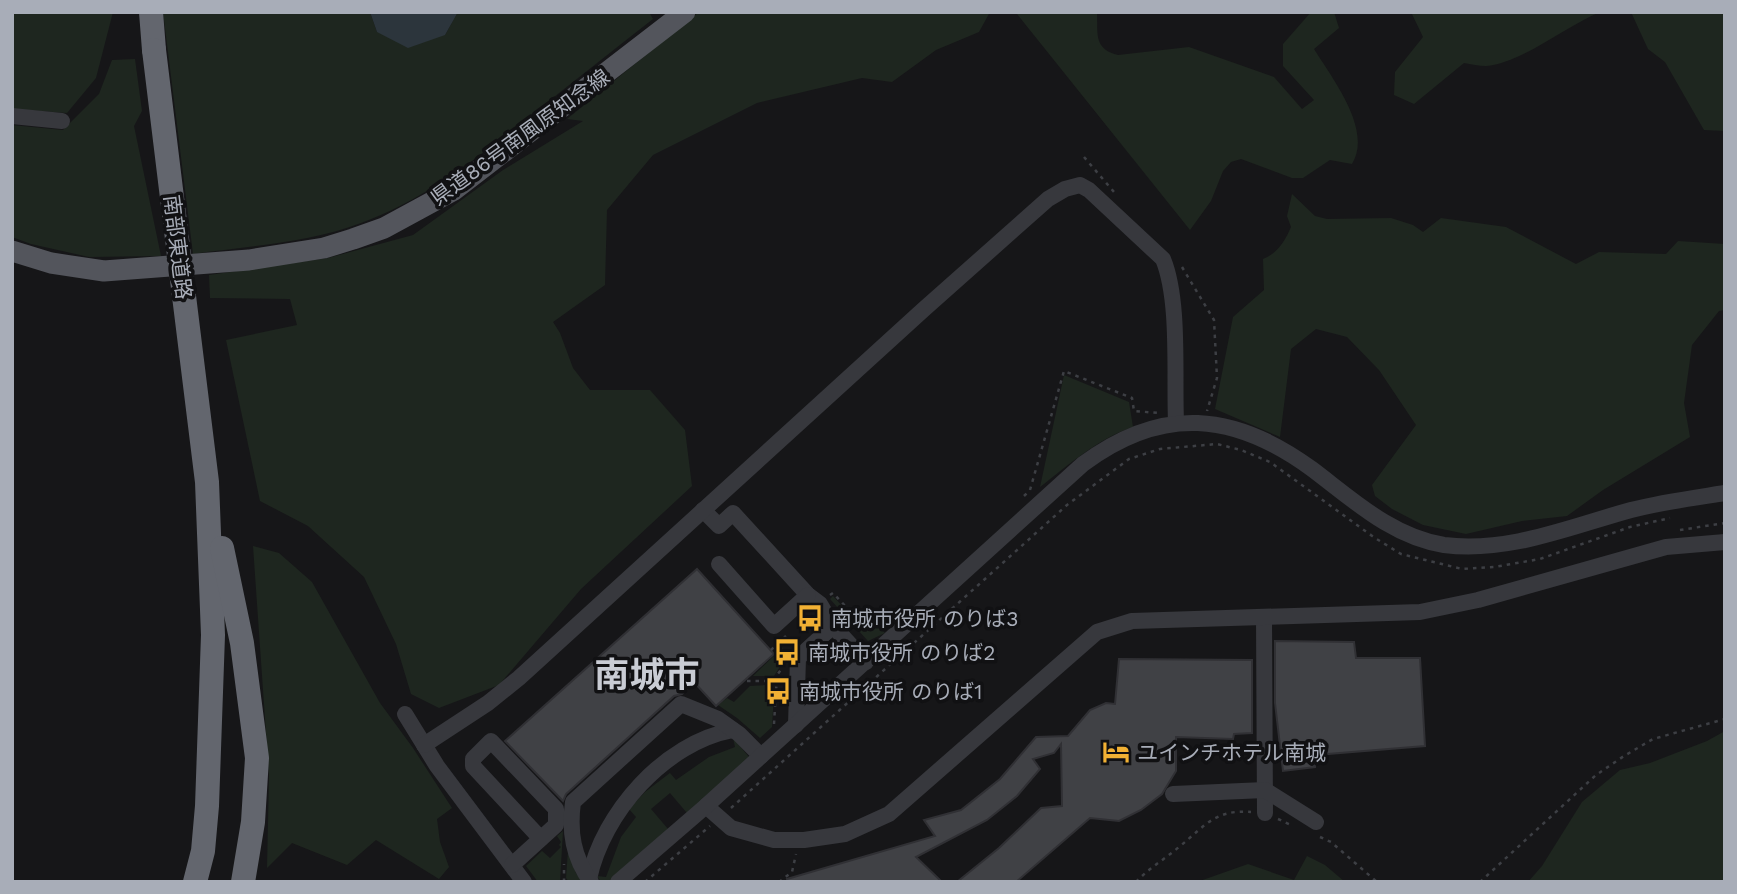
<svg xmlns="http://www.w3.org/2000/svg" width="1737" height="894" viewBox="0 0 1737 894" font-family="'Work Sans','Noto Sans JP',sans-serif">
	<rect width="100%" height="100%" fill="#161618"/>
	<g fill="#1e261f" fill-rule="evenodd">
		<path d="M12 12H113L96 78 67 113 12 109Z"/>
		<path d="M163 12H370L377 32 445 35 458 12H649L653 19C612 51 572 83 531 115 479 157 425 200 361 223 308 243 249 246 193 254Z"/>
		<path d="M699 12H990L979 32 936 50 892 82 862 78 757 103 653 155 607 210 605 285 553 322 560 333 573 368 590 390H650L685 430 692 486 581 589 499 685 439 708 411 694 396 644 364 577 308 526 260 501 226 340 297 325 290 299 210 298 209 275 328 258 413 235 503 170 583 121 567 119Z"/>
		<path d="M1013 12H1097C1098 33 1093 49 1118 55L1189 47 1274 77 1302 109 1314 100 1283 66V44L1311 12H1334L1339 28 1314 49C1332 78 1373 130 1352 164L1330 160 1303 178H1292L1241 159 1231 162 1223 171 1211 201 1190 230 1017 14Z"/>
		<path d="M1411 12H1600C1566 26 1522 63 1486 66 1479 66 1471 64 1464 63L1414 104 1394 95 1395 72 1423 37Z"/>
		<path d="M1631 12H1725V131L1704 130 1665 62 1648 49Z"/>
		<path d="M135 59 142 111 134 126 161 256 89 257 31 244 12 237V125L63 130 99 94 112 60Z"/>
		<path d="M1292 194 1315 216 1327 219 1391 218 1413 225 1423 232 1441 218 1506 227 1576 264 1599 252 1666 254 1678 241 1725 244V310L1719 311 1692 345 1684 403 1690 437 1603 490 1567 516 1522 521 1466 534 1423 525 1392 509 1375 496 1372 485 1416 425 1379 370 1347 337 1316 329 1291 349 1280 437 1215 409 1233 317 1264 290 1263 259C1278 253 1285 241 1291 227L1287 216Z"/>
		<path d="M1064 375 1129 402 1133 427C1097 439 1070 464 1040 487Z"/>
		<path d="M253 546 279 553 312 582 380 703 413 748 452 808 437 819 440 842 449 867 439 879 376 840 347 865 292 843 267 868 269 776Z"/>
		<path d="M833 596 866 632 876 623 885 633 868 641 830 599Z"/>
		<path d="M783 647 781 665 774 676H753Z"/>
		<path d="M766 685 774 694 772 727 760 738 737 718 718 705 727 698 734 702 750 686Z"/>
		<path d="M1725 731V882H1528L1542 866 1582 802 1620 770 1650 763 1707 741Z"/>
		<path d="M733 738 749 757 643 856 610 882H601L597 876 606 877 621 837 636 817 629 809 645 792 670 773 676 780 709 757 735 747ZM670 793 687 813 668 829 651 809Z"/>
		<path d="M563 831 560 882H538L526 866 542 851 550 858 561 847 559 845 561 842 557 836Z"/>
		<path d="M568 850 576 873 582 882H569L566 878Z"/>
		<path d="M1307 856 1325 865 1345 882H1197L1248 864 1294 880Z"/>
	</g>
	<path fill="#2c353c" d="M370 12H458L445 35 408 48 377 32Z"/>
	<g fill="#404145" stroke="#303034" stroke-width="2">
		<path d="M697 569 774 654 716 706 694 682 682 694 674 696 566 794 563 801 505 741Z"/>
		<path d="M1275 641 1354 642 1356 658H1420L1425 746 1316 755 1315 767 1283 771 1275 703Z"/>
		<path d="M1119 659 1252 660V733L1234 734 1233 739 1176 737V771L1162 794 1141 810 1119 821 1090 818 1016 882H957L999 848 1041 808 1062 806 1061 744 1054 753 1033 759 1040 769 1017 796 987 820 916 857 942 882H788L787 879 935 836 924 820 961 810 1000 779 1036 737 1068 736 1090 710 1106 703 1115 704Z"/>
	</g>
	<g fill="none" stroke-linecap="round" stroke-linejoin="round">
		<g stroke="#3d3f44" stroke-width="2.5" stroke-dasharray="3.5 5" stroke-linecap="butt">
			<path d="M1084 157 1114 192"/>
			<path d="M1182 267 1214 320 1217 378 1207 411"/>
			<path d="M1024 496 1030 490 1064 371 1132 398 1134 411 1159 413"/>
			<path d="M1680 530 1725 523"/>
			<path d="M830 595 833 593 866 628 875 619 884 628"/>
			<path d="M771 650 786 636"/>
			<path d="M747 681H776"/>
			<path d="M774 724 777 675 783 667"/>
			<path d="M731 808 1067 505 1129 459 1160 449 1217 444 1241 450 1270 462 1375 538 1401 554 1462 569 1494 567 1540 559 1630 527 1670 518"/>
			<path d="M1278 819 1291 825"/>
			<path d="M1320 837 1331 842 1377 882"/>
			<path d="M564 882V864"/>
			<path d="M645 882 710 826"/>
			<path d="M779 882 792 872 796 854"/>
			<path d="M1136 882C1149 868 1165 859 1179 847 1205 826 1215 809 1251 812"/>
			<path d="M1480 882 1596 775 1624 756 1653 739 1725 719"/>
		</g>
		<g stroke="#37383d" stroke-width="16">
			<path d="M12 116 62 121"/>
			<path d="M703 510 719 526 733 513 808 595 820 604 833 626"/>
			<path d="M719 564 774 626 808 595"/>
			<path d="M1264 617 1265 813"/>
			<path d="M405 714 437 766 524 882"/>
			<path d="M796 725 798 658 833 626 866 662"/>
			<path d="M424 745 488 703 519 678 923 310 1048 199 1065 189 1080 185 1089 190 1163 259C1180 300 1174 375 1176 422"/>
			<path d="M1173 794 1265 790 1316 822"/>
			<path d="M706 806 731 828 774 840H804L845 834 889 814 1097 632 1132 621 1420 612 1478 600 1666 547 1725 542"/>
			<path d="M512 865 556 825V809L491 741 473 759V766L541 839"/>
			<path d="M589 879C603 813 664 743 733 730"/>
			<path d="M591 882C573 857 569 832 573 802L681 704 718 719 739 734 761 756"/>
			<path d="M618 882 706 806 1083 464C1162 405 1234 412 1312 469 1352 499 1392 537 1444 545 1509 553 1569 527 1631 510 1662 502 1693 498 1725 493"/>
		</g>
		<path stroke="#53555c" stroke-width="21" d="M12 251 51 263 104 271 249 260 324 248 353 239 384 228 454 190 685 12"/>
		<g stroke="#63666e" stroke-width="24">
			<path d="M151 12 154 50"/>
			<path d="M184 296 207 482 213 635 207 806 203 851 195 882"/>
			<path d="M222 548 242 643 257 758 253 822 243 882"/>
		</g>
		<path stroke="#63666e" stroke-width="24" d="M154 50 184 296"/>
	</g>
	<defs>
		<symbol id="bus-bare" viewBox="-9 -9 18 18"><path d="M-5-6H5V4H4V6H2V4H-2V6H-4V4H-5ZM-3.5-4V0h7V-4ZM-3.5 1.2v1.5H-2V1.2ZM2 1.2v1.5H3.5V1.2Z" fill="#f2b134" stroke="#111113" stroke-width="2.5" paint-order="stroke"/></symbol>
		<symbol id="hotel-bare" viewBox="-9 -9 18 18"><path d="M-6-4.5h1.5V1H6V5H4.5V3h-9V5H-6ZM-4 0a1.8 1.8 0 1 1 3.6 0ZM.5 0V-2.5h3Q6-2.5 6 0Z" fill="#f2b134" stroke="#111113" stroke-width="2.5" paint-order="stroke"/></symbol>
	</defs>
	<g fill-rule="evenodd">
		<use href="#bus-bare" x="791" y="599" width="38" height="38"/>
		<use href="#bus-bare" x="768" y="633" width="38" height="38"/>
		<use href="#bus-bare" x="759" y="672" width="38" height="38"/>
		<use href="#hotel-bare" x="1097" y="733" width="38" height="38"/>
	</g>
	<g text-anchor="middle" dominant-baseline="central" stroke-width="7" stroke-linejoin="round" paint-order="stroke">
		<g font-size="21" fill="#a8adb8" stroke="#111113">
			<text transform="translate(520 137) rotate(-36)">県道86号南風原知念線</text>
			<text transform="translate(178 247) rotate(83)">南部東道路</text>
		</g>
		<g font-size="21" fill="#a8adb8" stroke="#111113" text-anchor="start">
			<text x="831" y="618">南城市役所 のりば3</text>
			<text x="808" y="652">南城市役所 のりば2</text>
			<text x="799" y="691">南城市役所 のりば1</text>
			<text x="1137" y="752">ユインチホテル南城</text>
		</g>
		<g font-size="35" font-weight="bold" fill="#c9ccd4" stroke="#111113">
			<text x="647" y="675">南城市</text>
		</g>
	</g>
	<rect width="1737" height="894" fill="none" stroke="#a8adb8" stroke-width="28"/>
</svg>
